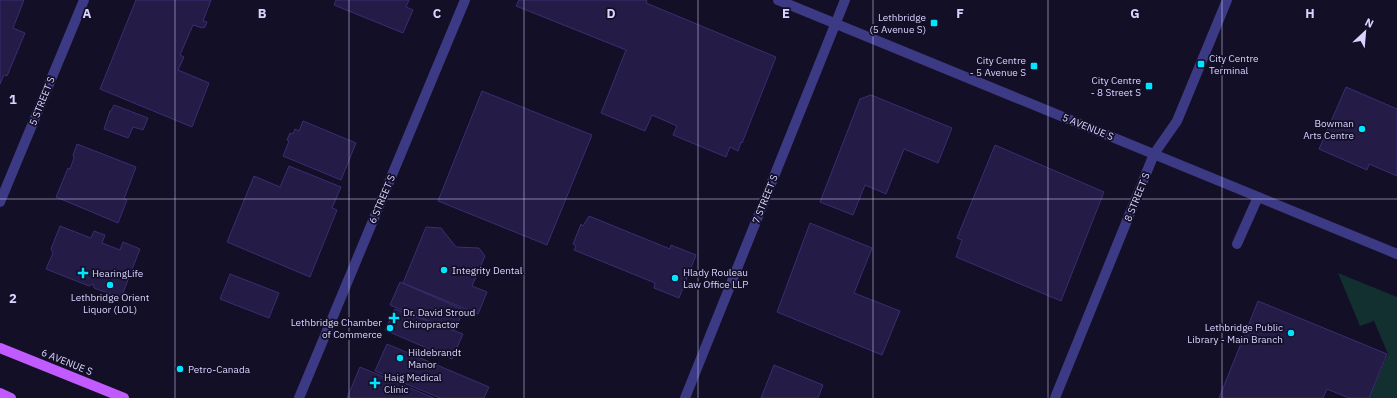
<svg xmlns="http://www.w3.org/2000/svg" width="1397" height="398" viewBox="0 0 1397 398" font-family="'IBM Plex Sans',sans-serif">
	<rect width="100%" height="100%" fill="#130f26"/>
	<path fill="#12302f" d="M1338 273 1397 297V398H1369L1388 354 1374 321 1360 326Z"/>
	<g fill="#241b47" stroke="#3b2d73">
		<path d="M0 0H24L13 28 25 33 7 76 4 75 0 84Z"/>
		<path d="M136 0H211L203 21 207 22 205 27 202 28 193 25 180 55 184 57 178 70 209 83 192 127 100 89Z"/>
		<path d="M336 0H409L406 7 413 10 403 33 334 5Z"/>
		<path d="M519 0H647L646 3 776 57 742 143 741 142 738 151 730 147 726 157 673 135 677 126 652 115 645 131 601 113 626 50 516 6Z"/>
		<path d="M1346 87 1397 109V176L1369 164 1367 170 1319 149Z"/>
		<path d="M482 91 592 135 547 245 438 201Z"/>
		<path d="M871 95 952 128 938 163 904 149 886 194 865 185 853 215 820 202 860 99Z"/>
		<path d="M114 105 148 118 143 130 133 127 128 138 104 129 110 111H111Z"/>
		<path d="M303 121 356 143 341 180 283 156 289 141 287 140 290 133 293 134 295 129 299 131Z"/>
		<path d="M77 144 136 167 124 199 127 200 118 223 56 197 68 168 70 169 74 158 73 155Z"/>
		<path d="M995 145 1104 192 1061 301 956 257 962 240 957 238Z"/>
		<path d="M289 166 341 187 332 208 337 210 310 277 227 242 254 176 280 187Z"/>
		<path d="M589 216 670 249 671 245 696 255 679 298 654 288 655 283 574 250 576 246 573 244 581 224 583 226Z"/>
		<path d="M810 223 872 248 854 293 900 311 882 355 777 312Z"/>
		<path d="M60 226 91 238 94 231 105 235 102 243 120 250 123 242 140 249 121 298 94 288 93 284 89 286 46 269 53 253 51 249Z"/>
		<path d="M426 227 441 228 456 247 479 248 485 256 472 286 487 292 478 314 403 283Z"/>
		<path d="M230 274 279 293 269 318 220 299Z"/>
		<path d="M400 282 464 310 454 331 390 305Z"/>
		<path d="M1258 301 1387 354 1369 398H1349L1327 389 1323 398H1219Z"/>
		<path d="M395 309 463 334 452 359 385 330Z"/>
		<path d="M387 344 489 387 484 398H440L375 371Z"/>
		<path d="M774 365 823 385 818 398H761Z"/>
		<path d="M360 367 434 398H347Z"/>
	</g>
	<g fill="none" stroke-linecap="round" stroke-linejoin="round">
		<g stroke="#3d3a85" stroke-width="10">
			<path d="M778 0 1397 254"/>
			<path d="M0 202 84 0"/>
			<path d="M1237 244 1258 197"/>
			<path d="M299 398 465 0"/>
			<path d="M685 398 845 0"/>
			<path d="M1055 398 1154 154 1177 121 1227 0"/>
		</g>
		<g stroke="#c25bff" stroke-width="10">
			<path d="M0 348 124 398"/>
			<path d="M0 393 11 398"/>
		</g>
	</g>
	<path fill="none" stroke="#d9d4ff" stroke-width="1" stroke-opacity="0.55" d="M175 0V398M349 0V398M524 0V398M698 0V398M873 0V398M1048 0V398M1222 0V398M0 199H1397"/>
	<g fill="#00e5ff" stroke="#130f26" stroke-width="1.5">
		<rect x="930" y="19" width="8" height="8" rx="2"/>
		<rect x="1197" y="60" width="8" height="8" rx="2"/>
		<rect x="1030" y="62" width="8" height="8" rx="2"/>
		<rect x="1145" y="82" width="8" height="8" rx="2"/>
		<circle cx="1362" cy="129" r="4"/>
		<circle cx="444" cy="270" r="4"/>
		<path d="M81 267h4v4h4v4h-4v4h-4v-4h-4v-4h4z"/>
		<circle cx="675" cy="278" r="4"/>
		<circle cx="110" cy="285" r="4"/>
		<path d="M392 312h4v4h4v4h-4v4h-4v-4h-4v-4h4z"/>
		<circle cx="390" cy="328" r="4"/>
		<circle cx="1291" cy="333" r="4"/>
		<circle cx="400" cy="358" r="4"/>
		<circle cx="180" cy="369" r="4"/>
		<path d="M373 377h4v4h4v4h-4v4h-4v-4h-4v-4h4z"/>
	</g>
	<g text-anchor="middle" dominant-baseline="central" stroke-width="3.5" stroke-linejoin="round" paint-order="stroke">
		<g font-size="10" fill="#d9d4ff" stroke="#130f26" text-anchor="start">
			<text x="926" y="17" text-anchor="end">Lethbridge<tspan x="926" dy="12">(5 Avenue S)</tspan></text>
			<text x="1209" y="58">City Centre<tspan x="1209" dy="12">Terminal</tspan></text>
			<text x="1026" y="60" text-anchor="end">City Centre<tspan x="1026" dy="12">- 5 Avenue S</tspan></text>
			<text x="1141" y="80" text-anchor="end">City Centre<tspan x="1141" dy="12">- 8 Street S</tspan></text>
			<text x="1354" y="123" text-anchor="end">Bowman<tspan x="1354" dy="12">Arts Centre</tspan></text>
			<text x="452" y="270">Integrity Dental</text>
			<text x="683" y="272">Hlady Rouleau<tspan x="683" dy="12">Law Office LLP</tspan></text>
			<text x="92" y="273">HearingLife</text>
			<text x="110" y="297" text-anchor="middle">Lethbridge Orient<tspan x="110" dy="12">Liquor (LOL)</tspan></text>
			<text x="403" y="312">Dr. David Stroud<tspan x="403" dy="12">Chiropractor</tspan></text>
			<text x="382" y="322" text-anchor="end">Lethbridge Chamber<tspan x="382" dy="12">of Commerce</tspan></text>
			<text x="1283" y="327" text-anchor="end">Lethbridge Public<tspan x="1283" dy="12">Library - Main Branch</tspan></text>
			<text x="408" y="352">Hildebrandt<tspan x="408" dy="12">Manor</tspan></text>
			<text x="188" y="369">Petro-Canada</text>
			<text x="384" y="377">Haig Medical<tspan x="384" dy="12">Clinic</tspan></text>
		</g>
		<g font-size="10" fill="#d9d4ff" stroke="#130f26">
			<text transform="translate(42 101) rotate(-68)">5 STREET S</text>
			<text transform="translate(1088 127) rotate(22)">5 AVENUE S</text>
			<text transform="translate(1137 197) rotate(-68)">8 STREET S</text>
			<text transform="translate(382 199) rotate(-67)">6 STREET S</text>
			<text transform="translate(765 199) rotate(-68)">7 STREET S</text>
			<text transform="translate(67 362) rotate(22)">6 AVENUE S</text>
		</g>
	</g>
	<g font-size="13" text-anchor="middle" font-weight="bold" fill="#d9d4ff" stroke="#130f26" stroke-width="3.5" stroke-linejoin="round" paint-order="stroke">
		<text x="87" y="18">A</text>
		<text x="262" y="18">B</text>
		<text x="437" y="18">C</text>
		<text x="611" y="18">D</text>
		<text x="786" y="18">E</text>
		<text x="960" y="18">F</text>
		<text x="1135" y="18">G</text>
		<text x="1310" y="18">H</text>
		<text x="13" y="104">1</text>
		<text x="13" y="303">2</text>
	</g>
	<g transform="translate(1365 32) rotate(26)" stroke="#130f26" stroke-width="3" paint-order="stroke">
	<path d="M0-3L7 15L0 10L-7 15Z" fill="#d9d4ff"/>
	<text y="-6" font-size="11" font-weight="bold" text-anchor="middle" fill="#d9d4ff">N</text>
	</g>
</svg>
